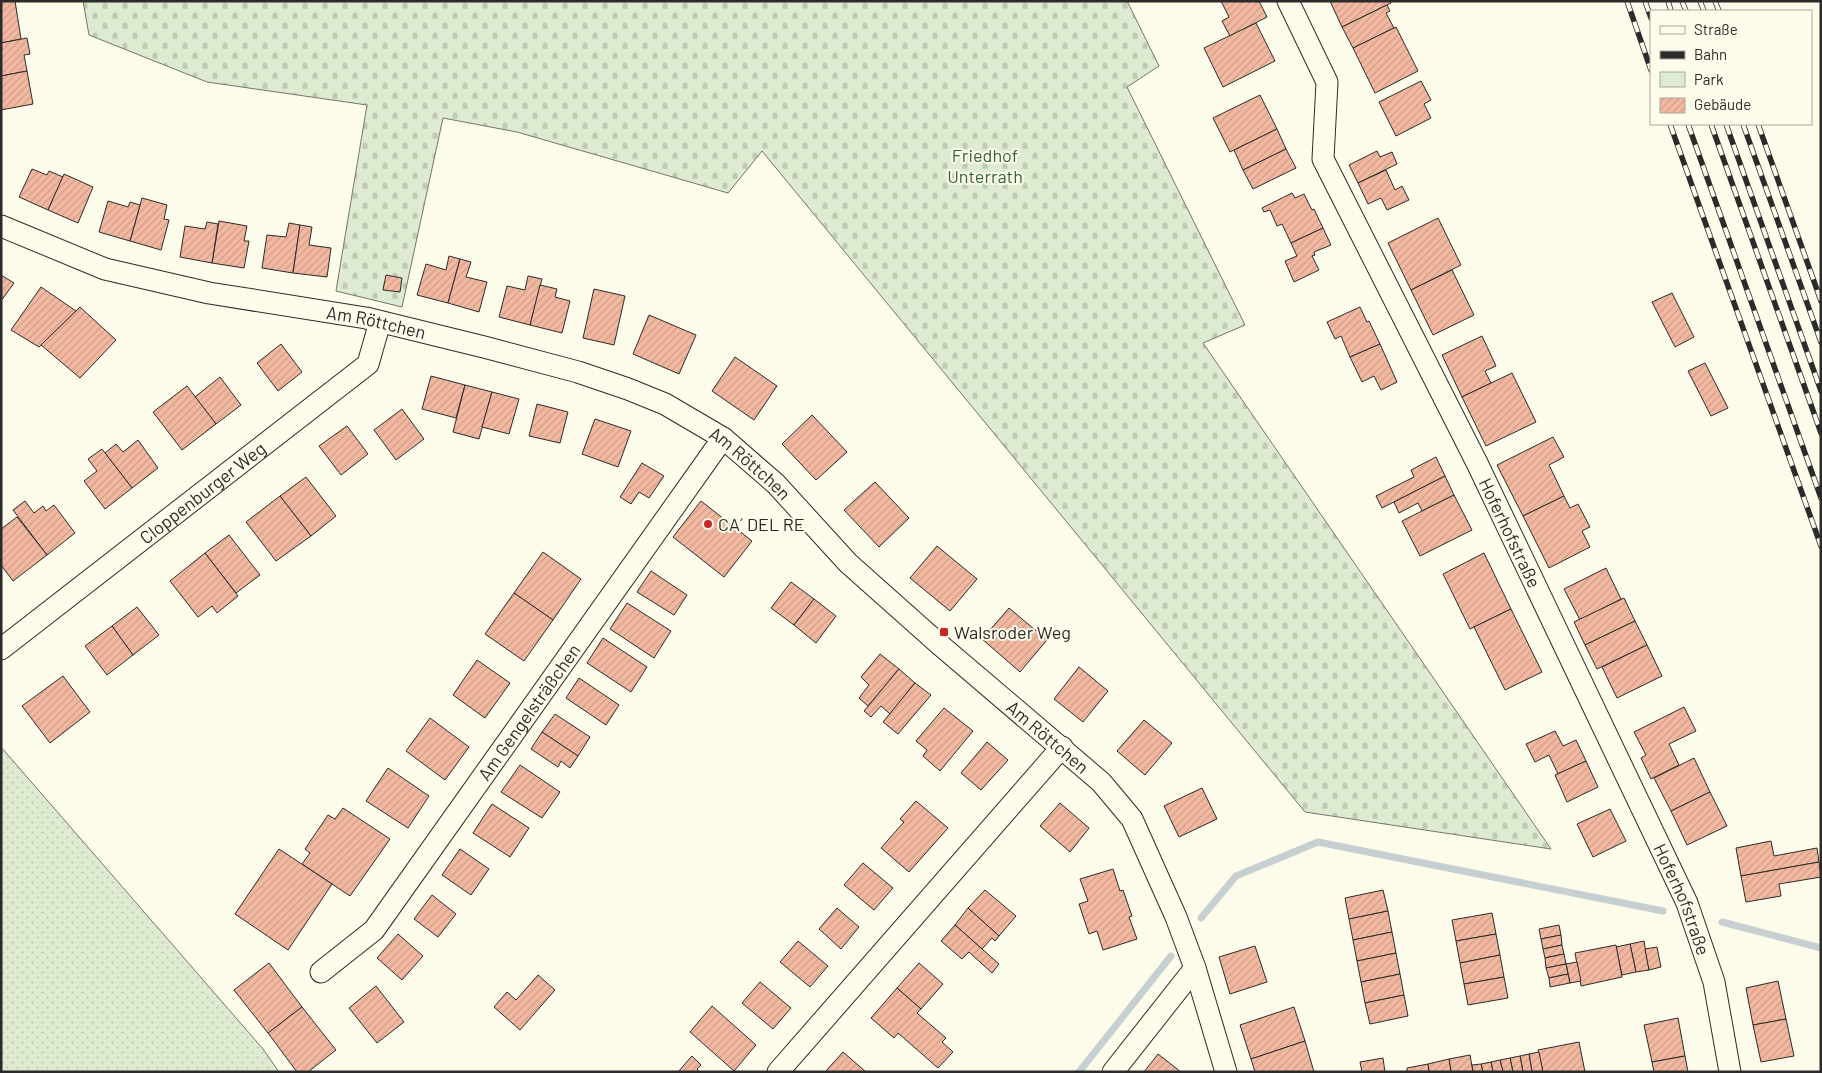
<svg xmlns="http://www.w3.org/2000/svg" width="1822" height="1073" viewBox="0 0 1822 1073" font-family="Barlow,sans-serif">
	<defs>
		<pattern id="green-dots" width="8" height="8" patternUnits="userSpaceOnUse" patternTransform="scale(1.25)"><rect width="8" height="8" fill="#deebd1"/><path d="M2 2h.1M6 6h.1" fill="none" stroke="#bfcab4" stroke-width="1.8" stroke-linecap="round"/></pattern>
		<pattern id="cemetery-stones" width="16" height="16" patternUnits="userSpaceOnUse" patternTransform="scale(1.25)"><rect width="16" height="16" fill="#deebd1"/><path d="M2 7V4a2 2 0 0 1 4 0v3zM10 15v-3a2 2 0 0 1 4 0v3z" fill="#bfcab4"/></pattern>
		<pattern id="building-hatch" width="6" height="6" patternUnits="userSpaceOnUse" patternTransform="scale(1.25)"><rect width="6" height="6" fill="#f2b8a0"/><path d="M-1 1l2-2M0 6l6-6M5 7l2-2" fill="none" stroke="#d09e8a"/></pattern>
	</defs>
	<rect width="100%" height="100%" fill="#fdfbea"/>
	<path fill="url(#green-dots)" stroke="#74746e" d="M1 747 263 1049 279 1072H1Z"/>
	<path fill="url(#cemetery-stones)" stroke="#74746e" d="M83 1H1127L1159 66 1127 87 1245 325 1203 343 1551 849 1305 812 762 151 728 193 517 132 443 118 402 307 336 291 367 105 207 82 89 35Z"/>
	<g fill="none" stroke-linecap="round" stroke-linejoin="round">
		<g stroke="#c7d0d0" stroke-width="7">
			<path d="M1201 918 1236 876 1318 842 1663 911"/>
			<path d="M1722 922 1821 948"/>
			<path d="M1079 1072 1171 956"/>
		</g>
	</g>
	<g fill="url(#building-hatch)" stroke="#2b2b2b">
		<path d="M1 1H15L21 39 1 43Z"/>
		<path d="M1221 1H1259L1267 17 1230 36 1222 21 1229 17Z"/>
		<path d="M1330 1H1391V3L1342 27Z"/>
		<path d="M1387 5 1390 11 1386 13 1394 28 1353 48 1342 27Z"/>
		<path d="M1256 23 1275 61 1223 87 1204 48Z"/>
		<path d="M1396 27 1418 71 1375 93 1353 48Z"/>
		<path d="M27 38 30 54 24 55 27 71 1 76V43Z"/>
		<path d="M27 71 33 104 1 110V76Z"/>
		<path d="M1421 81 1431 100 1424 104 1431 118 1396 136 1379 102Z"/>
		<path d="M1260 95 1277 129 1230 152 1213 118Z"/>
		<path d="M1277 129 1286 149 1243 170 1234 150Z"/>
		<path d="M1286 149 1296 168 1253 189 1243 170Z"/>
		<path d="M1377 151 1380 157 1392 152 1397 164 1358 183 1349 165Z"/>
		<path d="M32 169 47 175 49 171 63 177 48 210 19 197Z"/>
		<path d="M1386 170 1395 190 1402 186 1409 200 1387 210 1381 198 1368 204 1358 183Z"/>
		<path d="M64 174 93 187 78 223 48 210Z"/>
		<path d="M1292 193 1295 198 1304 194 1312 210 1314 209 1323 228 1291 243 1282 224 1277 226 1270 210 1264 212 1262 208Z"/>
		<path d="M142 198 167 205 164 219 169 220 161 250 130 241Z"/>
		<path d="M108 201 128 207 130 202 140 205 130 241 99 232Z"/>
		<path d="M1438 218 1461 265 1411 290 1388 243Z"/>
		<path d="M219 221 247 226 244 241H249L244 268 212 263Z"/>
		<path d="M207 222 218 224 212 263 180 257 185 226 205 229Z"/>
		<path d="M289 223 300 225 293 273 262 268 267 235 286 237Z"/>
		<path d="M300 225 312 227 309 245 331 248 327 277 293 273Z"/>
		<path d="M1323 228 1331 245 1314 252 1315 255 1312 256 1319 270 1294 282 1285 261 1297 256 1291 243Z"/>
		<path d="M449 256 460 259 448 303 417 295 426 264 446 270Z"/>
		<path d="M460 259 471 262 466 277 487 282 479 312 448 303Z"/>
		<path d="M1452 270 1474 315 1433 335 1411 290Z"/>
		<path d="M1 275 14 283 1 301Z"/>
		<path d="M386 275 402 278 400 292 383 290Z"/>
		<path d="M528 276 542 279 530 325 499 317 507 286 525 290Z"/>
		<path d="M540 285 557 289 555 297 570 301 562 333 530 325Z"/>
		<path d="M41 287 76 311 39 347 11 330Z"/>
		<path d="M594 289 625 296 614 345 583 338Z"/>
		<path d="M1672 293 1694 337 1675 347 1652 302Z"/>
		<path d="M80 307 116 340 80 378 41 345Z"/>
		<path d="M1360 307 1367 322 1369 321 1380 344 1350 357 1341 336 1335 339 1327 322Z"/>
		<path d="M649 315 696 335 679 374 633 354Z"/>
		<path d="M1482 336 1496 366 1485 371 1491 383 1462 397 1442 355Z"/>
		<path d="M281 344 302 372 278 391 257 363Z"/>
		<path d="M1380 344 1397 382 1381 390 1374 376 1362 382 1350 357Z"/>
		<path d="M735 357 777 386 754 420 712 391Z"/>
		<path d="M1705 363 1728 408 1711 416 1688 371Z"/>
		<path d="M1512 373 1536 422 1486 446 1462 397Z"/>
		<path d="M431 376 465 385 456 418 422 409Z"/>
		<path d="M220 377 241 405 216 424 195 397Z"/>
		<path d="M465 385 492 392 479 439 453 432Z"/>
		<path d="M187 386 216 424 182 450 153 412Z"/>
		<path d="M492 392 519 399 509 434 482 427Z"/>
		<path d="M537 404 568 412 560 443 529 436Z"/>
		<path d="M402 409 424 439 396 460 374 430Z"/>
		<path d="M812 415 847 452 816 480 782 444Z"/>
		<path d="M595 419 631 431 618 467 582 454Z"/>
		<path d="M347 426 368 454 341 475 319 446Z"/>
		<path d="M1553 437 1564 457 1549 465 1564 496 1523 516 1497 465Z"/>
		<path d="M138 440 158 468 132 488 105 453 116 444 123 452Z"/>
		<path d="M102 449 132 488 105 509 84 481 97 471 88 459Z"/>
		<path d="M1436 457 1445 476 1382 508 1376 496 1414 477 1411 470Z"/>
		<path d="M642 463 664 476 649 498 639 492 631 504 620 497Z"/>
		<path d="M1445 476 1454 495 1422 511 1418 503 1399 513 1394 502Z"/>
		<path d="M306 477 336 516 311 536 280 496Z"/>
		<path d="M875 482 909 518 879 547 844 510Z"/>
		<path d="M1454 495 1472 530 1420 556 1402 521Z"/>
		<path d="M280 496 311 536 276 561 246 522Z"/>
		<path d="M1564 496 1570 508 1578 504 1590 527 1582 531 1590 547 1549 568 1523 516Z"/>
		<path d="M25 501 34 513 43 506 46 511 54 505 75 533 47 555 13 510Z"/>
		<path d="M701 501 752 541 724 577 673 537Z"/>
		<path d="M17 517 47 555 13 581 1 565V529Z"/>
		<path d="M229 535 260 575 236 593 205 553Z"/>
		<path d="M937 546 977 579 950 611 910 578Z"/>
		<path d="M543 552 581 579 553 620 514 593Z"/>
		<path d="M205 553 238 596 217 613 212 606 198 617 170 581Z"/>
		<path d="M1484 553 1511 609 1470 629 1443 574Z"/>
		<path d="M1606 568 1621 599 1580 620 1564 589Z"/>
		<path d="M651 571 687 595 674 615 637 592Z"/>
		<path d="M791 582 814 599 794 625 771 608Z"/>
		<path d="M514 593 553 620 524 661 485 634Z"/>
		<path d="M1624 598 1635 621 1585 645 1574 622Z"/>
		<path d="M814 599 836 616 816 643 794 625Z"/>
		<path d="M627 603 671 631 654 658 610 629Z"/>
		<path d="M137 607 159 635 133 655 112 626Z"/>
		<path d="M1009 608 1047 640 1020 672 982 639Z"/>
		<path d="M1511 609 1542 672 1505 690 1474 627Z"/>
		<path d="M1635 621 1647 645 1597 669 1585 645Z"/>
		<path d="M112 626 133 655 107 675 85 646Z"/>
		<path d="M603 638 647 667 631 692 587 663Z"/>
		<path d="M1647 645 1662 676 1617 698 1602 667Z"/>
		<path d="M880 654 899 669 868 706 859 698 869 685 861 677Z"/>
		<path d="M477 660 510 683 485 718 453 695Z"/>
		<path d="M1079 667 1108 691 1083 722 1054 699Z"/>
		<path d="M899 669 915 683 890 714 881 706 871 717 864 711Z"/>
		<path d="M63 676 90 712 50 743 22 706Z"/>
		<path d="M579 678 619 705 606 725 566 698Z"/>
		<path d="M915 683 931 695 898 734 883 722Z"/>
		<path d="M1684 707 1696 731 1669 744 1679 765 1651 779 1641 758 1646 755 1634 732Z"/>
		<path d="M944 708 973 731 940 771 923 756 927 750 916 741Z"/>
		<path d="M555 714 590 737 578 756 542 732Z"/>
		<path d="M430 718 469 747 445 780 406 751Z"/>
		<path d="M1144 720 1172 743 1145 775 1117 751Z"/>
		<path d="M1555 731 1563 746 1576 740 1586 761 1558 774 1549 755 1535 762 1526 744Z"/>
		<path d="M542 732 578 756 570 768 561 761 558 767 531 749Z"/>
		<path d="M987 742 1008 760 981 790 961 773Z"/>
		<path d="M1694 758 1710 792 1671 811 1654 778Z"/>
		<path d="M1586 761 1598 787 1567 802 1555 775Z"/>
		<path d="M520 765 560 792 542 818 501 792Z"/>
		<path d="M388 768 429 796 408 828 366 801Z"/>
		<path d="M1202 788 1217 819 1179 837 1164 806Z"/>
		<path d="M1710 792 1727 826 1687 845 1671 811Z"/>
		<path d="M916 801 948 828 909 872 881 848 904 822 900 819Z"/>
		<path d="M1060 803 1089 828 1070 852 1040 826Z"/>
		<path d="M492 804 529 828 510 857 473 833Z"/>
		<path d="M343 808 390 839 350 896 302 864 310 853 305 849 328 815 335 819Z"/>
		<path d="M1610 809 1626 841 1593 857 1577 824Z"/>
		<path d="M1771 841 1774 856 1817 848 1819 862 1741 876 1736 848Z"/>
		<path d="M279 849 332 884 288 950 235 914Z"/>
		<path d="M460 849 489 869 471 895 442 875Z"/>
		<path d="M1819 862 1821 877 1779 884 1781 896 1746 902 1741 876Z"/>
		<path d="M863 863 893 888 874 910 844 885Z"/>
		<path d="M1113 869 1120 891 1123 890 1132 916 1129 917 1137 939 1103 950 1097 931 1089 934 1079 904 1088 901 1080 879Z"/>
		<path d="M985 890 1016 916 999 936 968 908Z"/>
		<path d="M1383 890 1388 911 1349 919 1345 898Z"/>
		<path d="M432 895 456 914 438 937 414 919Z"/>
		<path d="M837 908 859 927 841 949 819 929Z"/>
		<path d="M968 908 999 936 995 941 992 938 982 949 955 925Z"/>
		<path d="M1388 911 1392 932 1353 940 1349 919Z"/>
		<path d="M1492 913 1496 934 1456 941 1452 920Z"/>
		<path d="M955 925 999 964 992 973 969 952 962 959 941 941Z"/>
		<path d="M1559 925 1561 935 1541 939 1539 929Z"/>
		<path d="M1392 932 1396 953 1357 961 1353 940Z"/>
		<path d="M398 934 423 956 402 980 377 958Z"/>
		<path d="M1496 934 1500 955 1460 963 1456 941Z"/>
		<path d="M1561 935 1562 945 1543 949 1541 939Z"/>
		<path d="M798 941 828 966 810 987 780 962Z"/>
		<path d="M1644 941 1649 970 1636 972 1630 944Z"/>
		<path d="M1630 944 1636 972 1622 975 1616 947Z"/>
		<path d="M1562 945 1564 954 1545 958 1543 949Z"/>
		<path d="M1616 945 1622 977 1581 986 1575 953Z"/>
		<path d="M1255 946 1267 982 1230 994 1219 957Z"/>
		<path d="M1657 947 1661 967 1649 970 1645 949Z"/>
		<path d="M1396 953 1400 974 1361 982 1357 961Z"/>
		<path d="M1564 954 1566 964 1546 968 1545 958Z"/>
		<path d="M1500 955 1504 977 1464 984 1460 963Z"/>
		<path d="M1577 962 1581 981 1570 983 1566 964Z"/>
		<path d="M269 963 302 1007 268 1033 234 990Z"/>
		<path d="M919 963 943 984 921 1009 897 988Z"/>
		<path d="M1566 964 1568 974 1549 978 1546 968Z"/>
		<path d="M1400 974 1404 995 1365 1003 1361 982Z"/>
		<path d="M1568 974 1570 983 1550 987 1549 978Z"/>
		<path d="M538 975 555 990 520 1030 494 1007 507 992 516 1000Z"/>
		<path d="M1504 977 1508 998 1468 1005 1464 984Z"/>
		<path d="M1778 981 1786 1019 1753 1025 1746 988Z"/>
		<path d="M760 982 791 1008 773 1029 742 1003Z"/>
		<path d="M376 986 404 1022 377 1043 349 1008Z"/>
		<path d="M897 988 921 1009 917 1013 946 1038 942 1042 953 1052 938 1068 898 1033 894 1038 871 1018Z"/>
		<path d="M1404 995 1408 1016 1370 1024 1365 1003Z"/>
		<path d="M712 1006 756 1045 734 1071 690 1032Z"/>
		<path d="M302 1007 336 1050 308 1072H297L268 1033Z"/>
		<path d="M1294 1007 1305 1041 1251 1059 1240 1025Z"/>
		<path d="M1678 1018 1685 1056 1652 1062 1644 1025Z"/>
		<path d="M1786 1019 1794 1056 1761 1062 1753 1025Z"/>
		<path d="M1305 1041 1314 1072H1255L1251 1059Z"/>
		<path d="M1579 1042 1585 1072H1543L1538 1050Z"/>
		<path d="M843 1052 866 1072H825Z"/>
		<path d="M1539 1052 1543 1072H1532L1529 1054Z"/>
		<path d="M1158 1054 1181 1072H1144Z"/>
		<path d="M1529 1054 1532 1072H1523L1520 1056Z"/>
		<path d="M1470 1055 1473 1072H1451L1449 1059Z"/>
		<path d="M692 1056 701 1065 697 1069 700 1072H678Z"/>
		<path d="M1520 1056 1523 1072H1513L1510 1058Z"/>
		<path d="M1685 1056 1688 1072H1654L1652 1062Z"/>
		<path d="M1383 1058 1385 1072H1362L1360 1062Z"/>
		<path d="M1510 1058 1513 1072H1503L1500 1060Z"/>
		<path d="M1449 1059 1451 1072H1429L1428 1064Z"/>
		<path d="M1500 1060 1503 1072H1493L1491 1062Z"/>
		<path d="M1491 1062 1493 1072H1483L1481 1064Z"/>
		<path d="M1428 1064 1429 1072H1407V1068Z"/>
		<path d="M1481 1064 1483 1072H1473L1472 1065Z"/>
	</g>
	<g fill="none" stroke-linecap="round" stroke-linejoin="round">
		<defs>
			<g id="minor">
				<path id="s1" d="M1288 1 1327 82 1323 159 1477 463 1687 903 1714 982 1730 1072"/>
				<path id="s2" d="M1 226 105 269 209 293 366 318 484 347 578 372 628 389 665 404 723 438 776 484 848 563 939 644 1101 782 1132 819 1176 917 1195 968 1226 1072"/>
				<path id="s3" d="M1 649 368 364 380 322"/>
				<path id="s4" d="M321 972 374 930 723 438"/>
				<path d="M778 1072 1062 747"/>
				<path d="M1113 1072 1195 968"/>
			</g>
		</defs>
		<use href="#minor" stroke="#2b2b2b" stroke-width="23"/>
		<use href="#minor" stroke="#fdfbea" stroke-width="21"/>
		<defs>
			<g id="rail">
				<path d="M1627 1 1651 70"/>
				<path d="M1645 1 1651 18"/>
				<path d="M1668 1 1671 11"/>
				<path d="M1682 1 1686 11"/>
				<path d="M1700 1 1704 11"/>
				<path d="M1715 1 1719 11"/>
				<path d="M1670 124 1821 546"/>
				<path d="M1688 124 1821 498"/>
				<path d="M1711 124 1821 433"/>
				<path d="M1726 124 1821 391"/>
				<path d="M1743 124 1821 342"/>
				<path d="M1758 124 1821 301"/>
			</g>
		</defs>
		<use href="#rail" stroke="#2b2b2b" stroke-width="5.5"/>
		<use href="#rail" stroke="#fdfbea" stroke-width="4" stroke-dasharray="11" stroke-linecap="butt"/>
	</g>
	<g fill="#c62828" stroke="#fdfbea" stroke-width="2">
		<circle cx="708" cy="524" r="5"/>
		<rect x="939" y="627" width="10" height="10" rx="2.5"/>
	</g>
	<g text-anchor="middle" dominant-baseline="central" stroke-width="4" stroke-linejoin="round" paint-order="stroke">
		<g font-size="18" fill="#34623c" stroke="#fdfbea">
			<text x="985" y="155">Friedhof<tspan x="985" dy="21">Unterrath</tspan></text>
		</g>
		<g font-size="18" fill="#2b2b2b" stroke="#fdfbea">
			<text stroke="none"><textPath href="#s2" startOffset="389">Am Röttchen</textPath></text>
			<text stroke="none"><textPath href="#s2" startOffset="794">Am Röttchen</textPath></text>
			<text stroke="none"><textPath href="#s3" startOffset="255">Cloppenburger Weg</textPath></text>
			<text stroke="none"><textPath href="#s1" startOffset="585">Hoferhofstraße</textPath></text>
			<text stroke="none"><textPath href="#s4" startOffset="335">Am Gengelsträßchen</textPath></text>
			<text stroke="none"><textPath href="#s2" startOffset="1199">Am Röttchen</textPath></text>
			<text stroke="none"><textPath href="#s1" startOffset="990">Hoferhofstraße</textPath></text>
		</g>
		<g font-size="18" fill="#2b2b2b" stroke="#fdfbea" text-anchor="start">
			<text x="718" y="524">CA´ DEL RE</text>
			<text x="954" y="632">Walsroder Weg</text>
		</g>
	</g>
	<rect width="1822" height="1073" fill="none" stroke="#2b2b2b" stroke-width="5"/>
	<rect x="1650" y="10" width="162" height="115" fill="#fdfbea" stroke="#a9a89e"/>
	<rect x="1660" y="26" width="25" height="8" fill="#fdfbea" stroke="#a9a89e"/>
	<text x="1694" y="35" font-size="15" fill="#2b2b2b">Straße</text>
	<rect x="1660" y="51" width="25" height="8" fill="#2b2b2b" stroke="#a9a89e"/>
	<text x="1694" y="60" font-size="15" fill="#2b2b2b">Bahn</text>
	<rect x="1660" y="72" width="25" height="15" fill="#deebd1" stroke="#a9a89e"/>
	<text x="1694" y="85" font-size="15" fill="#2b2b2b">Park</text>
	<rect x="1660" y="98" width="25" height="15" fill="url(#building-hatch)" stroke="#a9a89e"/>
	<text x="1694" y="110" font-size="15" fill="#2b2b2b">Gebäude</text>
</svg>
